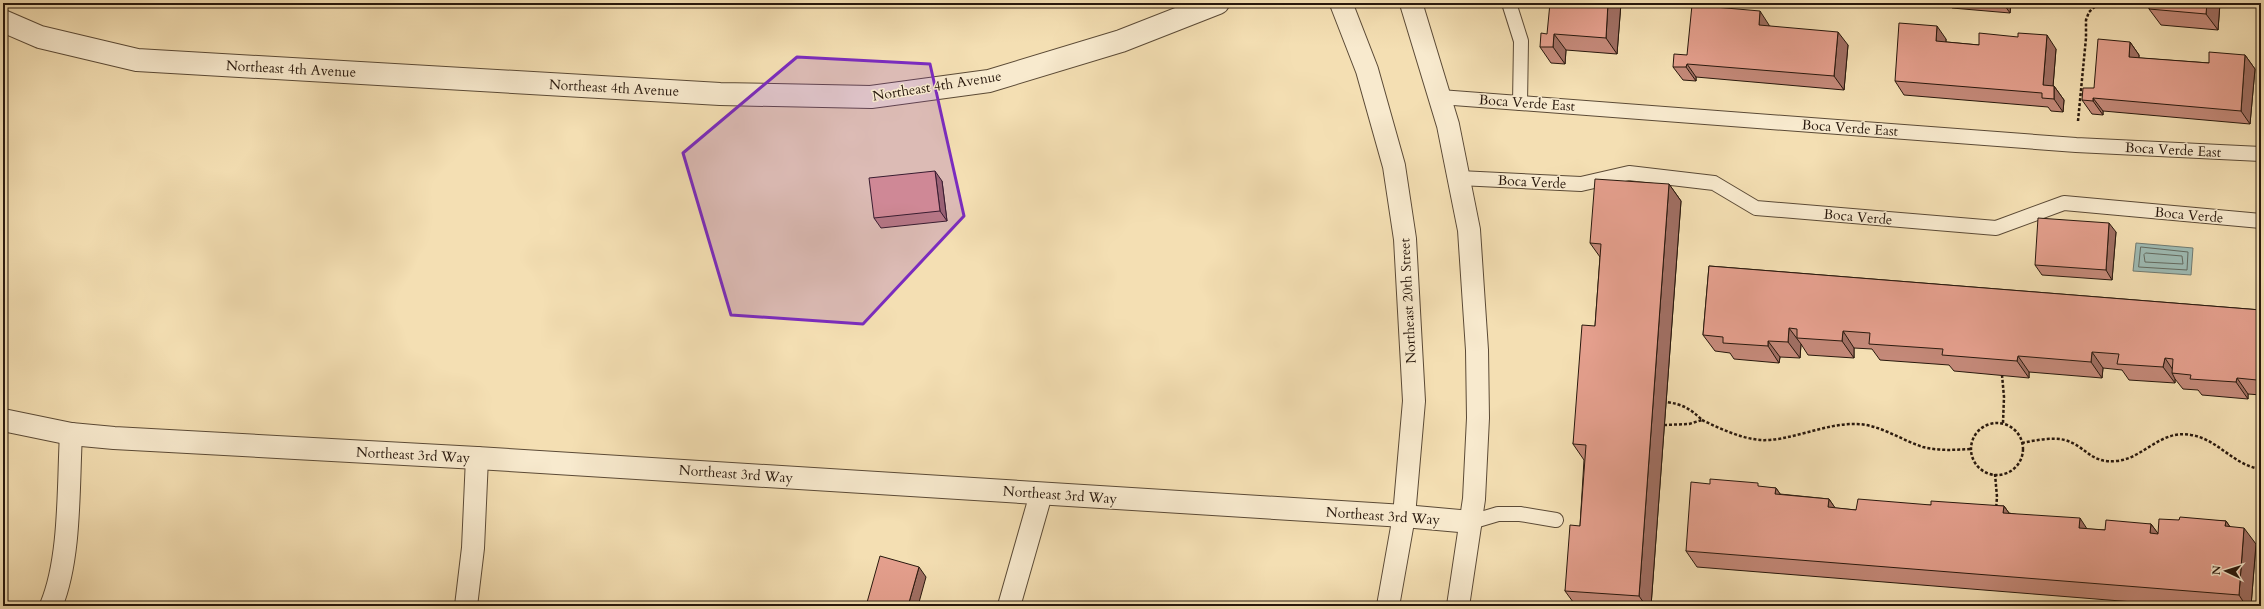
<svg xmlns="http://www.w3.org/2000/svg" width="2264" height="609" viewBox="0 0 2264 609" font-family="Cardo,serif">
	<rect width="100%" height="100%" fill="#f4dfb3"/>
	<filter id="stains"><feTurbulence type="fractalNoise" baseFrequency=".005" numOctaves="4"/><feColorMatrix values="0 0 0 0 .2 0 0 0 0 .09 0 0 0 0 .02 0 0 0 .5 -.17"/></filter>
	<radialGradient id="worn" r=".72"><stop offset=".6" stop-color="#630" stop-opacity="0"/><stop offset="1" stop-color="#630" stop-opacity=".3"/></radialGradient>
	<path fill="#9ebbb4" stroke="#6f7a71" d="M2136 243 2193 248 2191 275 2133 271Z"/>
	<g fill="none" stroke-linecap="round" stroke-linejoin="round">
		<g stroke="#636a60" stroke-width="1">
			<path d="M2141 247 2188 252 2187 270 2139 267Z"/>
			<path d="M2146 253 2182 256 2183 264 2145 262 2144 255Z"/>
		</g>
		<defs>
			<g id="service">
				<path d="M1509 3 1521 41 1520 103"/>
				<path d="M1440 97 2076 145 2261 154"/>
				<path d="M1459 178 1581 184 1629 173 1714 183 1756 208 1996 228 2064 203 2261 221"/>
				<path d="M1471 522 1498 514H1520L1556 520"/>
			</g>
			<g id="minor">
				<path d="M3 21 40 37 137 60 720 94 871 97 989 81 1121 41 1218 3"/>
				<path d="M3 420 71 434 114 438 477 458 1404 516 1471 522"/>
				<path d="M51 606C71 558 68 486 71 434"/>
				<path d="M466 606 473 548 477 458"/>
				<path d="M1009 606 1041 494"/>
			</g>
			<g id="tertiary">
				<path d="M1341 3 1367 70 1394 166 1405 239 1414 401 1404 516 1388 606"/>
				<path d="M1411 3 1448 125 1469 230 1477 350 1478 418 1474 499 1458 606"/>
			</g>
		</defs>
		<use href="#service" stroke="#5b4a36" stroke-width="16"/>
		<use href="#minor" stroke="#5b4a36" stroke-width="24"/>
		<use href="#tertiary" stroke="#5b4a36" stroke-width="24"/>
		<g stroke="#28180d" stroke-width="2.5" stroke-dasharray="3 2" stroke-linecap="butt">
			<path d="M2078 121 2086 38V20L2089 12 2099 3"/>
			<path d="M2002 375 2004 397 2003 423"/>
			<path d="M1702 420C1721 429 1740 438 1760 440 1788 442 1825 423 1856 424 1879 424 1901 440 1923 447 1939 451 1955 450 1971 449"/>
			<circle cx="1997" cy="449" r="26"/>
			<path d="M1664 425 1689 424 1702 420C1691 409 1682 404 1666 402"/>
			<path d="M2022 443C2036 440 2052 437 2065 440 2086 446 2090 464 2117 461 2144 458 2161 429 2191 435 2218 439 2234 466 2261 469"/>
			<path d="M1995 474 1997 497 1996 509"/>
		</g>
		<use href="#service" stroke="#f8eace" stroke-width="14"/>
		<use href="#minor" stroke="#f8eace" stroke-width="22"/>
		<use href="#tertiary" stroke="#f8eace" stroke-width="22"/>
	</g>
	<g fill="#c48979" stroke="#28180d">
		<path d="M1621 3 1617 54 1566 50 1565 64 1551 63 1540 47 1547 34Z"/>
		<path d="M1949 3H2011L2010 13 1952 8Z"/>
		<path d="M2150 3H2220L2218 30 2161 25 2149 9Z"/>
		<path d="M1769 25V26L1848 45 1844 90 1696 77V81L1683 80 1673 67 1687 55Z"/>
		<path d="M1946 39V42L1979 45 2056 49 2053 86H2054L2064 100 2063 112 2051 111 2048 107 1904 95 1895 81Z"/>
		<path d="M2130 42 2139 55V58L2209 63 2245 55 2255 69 2250 124 2103 111V115L2092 114 2082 100 2094 88Z"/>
		<path d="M942 181 947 221 881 228 874 218Z"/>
		<path d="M1669 184 1681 201 1651 606H1576L1565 591 1580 526 1584 460 1573 444 1595 326 1600 257 1590 243Z"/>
		<path d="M2116 232 2112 280 2042 275 2035 265Z"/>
		<path d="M1709 266 2261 310V395L2248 394V399L2202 395 2198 390 2183 389 2175 379V383L2129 380 2122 370 2103 368 2102 378 2029 372V378L1954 371 1949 365 1880 360 1872 349 1854 348V358L1808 355 1801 344 1800 358 1780 357 1779 363 1734 359 1730 353 1715 351 1703 335Z"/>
		<path d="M1710 484 1776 488 1780 494 1829 499 1835 508 1856 510 1931 505 2004 506 2009 513 2087 529 2105 530 2151 524 2158 534 2179 520 2226 521 2230 527 2256 544 2251 606H2183L1697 567 1686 551Z"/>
	</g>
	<g fill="#a06f63" stroke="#28180d">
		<path d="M1608 3H1621L1617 54 1606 38Z"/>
		<path d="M2003 3H2011L2010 13Z"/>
		<path d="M2207 3H2220L2218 30 2206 14Z"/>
		<path d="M1760 11 1769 25 1768 38 1759 25Z"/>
		<path d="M1937 26 1946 39 1945 55 1936 41Z"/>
		<path d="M1838 32 1848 45 1844 90 1834 76Z"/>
		<path d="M1554 34 1566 50 1565 64 1553 47Z"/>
		<path d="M2047 35 2056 49 2052 99 2043 85Z"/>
		<path d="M2130 42 2139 55 2138 70 2129 57Z"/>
		<path d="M2245 55 2255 69 2250 124 2241 111Z"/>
		<path d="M1687 64 1696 77V81L1686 67Z"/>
		<path d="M2054 86 2064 100 2063 112 2054 99Z"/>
		<path d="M2093 98 2103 111V115L2093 101Z"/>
		<path d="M935 171 942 181 947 221 940 211Z"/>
		<path d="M1669 184 1681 201 1651 606H1646L1639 596Z"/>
		<path d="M2109 223 2116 232 2112 280 2106 270Z"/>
		<path d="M1789 328 1801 344 1800 358 1788 342Z"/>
		<path d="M1843 331 1854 348V358L1842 341Z"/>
		<path d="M2261 335V385L2257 380Z"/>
		<path d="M1768 341 1780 357 1779 363 1768 346Z"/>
		<path d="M2092 352 2103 368 2102 378 2091 362Z"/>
		<path d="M2018 356 2029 372V378L2017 361Z"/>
		<path d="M2165 358 2175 373H2172L2175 379V383L2163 367Z"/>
		<path d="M2237 378 2248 394V399L2236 382Z"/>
		<path d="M1776 488 1787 504 1775 494Z"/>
		<path d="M1829 499 1840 515 1828 507Z"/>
		<path d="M2004 506 2016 523 2003 513Z"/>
		<path d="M2080 518 2091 535 2079 528Z"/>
		<path d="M2226 521 2237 537 2225 526Z"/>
		<path d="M2151 524 2163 540 2150 533Z"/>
		<path d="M2244 528 2256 544 2251 606H2246L2239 595Z"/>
		<path d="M919 567 926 577 918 606H908Z"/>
	</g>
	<g fill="#e49f8d" stroke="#28180d">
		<path d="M1550 3H1608L1606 38 1554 34 1553 47H1540L1541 33 1547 34Z"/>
		<path d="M2150 3H2207L2206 14 2149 9Z"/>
		<path d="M1692 5 1760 11 1759 25 1838 32 1834 76 1687 64 1686 67H1673L1674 54 1687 55Z"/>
		<path d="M1899 23 1937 26 1936 41 1979 45V33L2018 37V33L2047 35 2043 85 2054 86V99L2042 98V93L1895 81Z"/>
		<path d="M2098 39 2130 42 2129 57 2209 63V52L2245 55 2241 111 2093 98V101L2082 100 2083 88H2094Z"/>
		<path d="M935 171 940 211 874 218 869 178Z"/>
		<path d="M1595 179 1669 184 1639 596 1565 591 1570 525 1580 526 1586 445 1573 444 1582 325 1595 326 1601 244 1590 243Z"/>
		<path d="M2038 218 2109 223 2106 270 2035 265Z"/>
		<path d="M1709 266 2261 310V335L2257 380 2237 378 2236 382 2190 379 2191 375 2172 373 2173 359 2165 358 2163 367 2117 364 2119 354 2092 352 2091 362 2018 356 2017 361 1942 355 1943 349 1869 344 1870 333 1843 331 1842 341 1797 338V329L1789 328 1788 342 1768 341V346L1723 343V337L1703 335Z"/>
		<path d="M1710 479 1758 483V486L1776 488 1775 494 1829 499 1828 507 1856 510 1858 499 1931 505V501L2004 506 2003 513 2080 518 2079 528 2105 530 2106 520 2151 524 2150 533 2158 534 2159 519 2179 520 2180 517 2226 521 2225 526 2244 528 2239 595 1686 551 1691 482 1710 484Z"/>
		<path d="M880 556 919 567 908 606H866Z"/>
	</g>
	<path fill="#7b2cbf" fill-opacity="0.2" stroke="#7b2cbf" stroke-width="3" stroke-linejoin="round" d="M797 57 930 64 964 216 863 324 731 315 683 153Z"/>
	<g text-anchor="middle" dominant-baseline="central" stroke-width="3" stroke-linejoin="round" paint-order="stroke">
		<g font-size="14" fill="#28180d" stroke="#f8eace">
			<text transform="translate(291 69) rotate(3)">Northeast 4th Avenue</text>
			<text transform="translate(937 86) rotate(-9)">Northeast 4th Avenue</text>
			<text transform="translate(614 88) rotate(3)">Northeast 4th Avenue</text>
			<text transform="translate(1527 103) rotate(4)">Boca Verde East</text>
			<text transform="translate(1850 128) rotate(4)">Boca Verde East</text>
			<text transform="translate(2173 150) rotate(3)">Boca Verde East</text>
			<text transform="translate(1532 182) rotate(3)">Boca Verde</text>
			<text transform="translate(2189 215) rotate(5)">Boca Verde</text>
			<text transform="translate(1858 217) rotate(5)">Boca Verde</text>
			<text transform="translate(1408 301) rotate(-93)">Northeast 20th Street</text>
			<text transform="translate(413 455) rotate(3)">Northeast 3rd Way</text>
			<text transform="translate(736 474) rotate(4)">Northeast 3rd Way</text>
			<text transform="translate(1060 495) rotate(4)">Northeast 3rd Way</text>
			<text transform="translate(1383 516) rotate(4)">Northeast 3rd Way</text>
		</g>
	</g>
	<rect width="2264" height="609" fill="none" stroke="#f4dfb3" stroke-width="16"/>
	<rect x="4" y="4" width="2256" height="601" fill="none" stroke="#28180d" stroke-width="2"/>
	<rect x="8" y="8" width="2248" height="593" fill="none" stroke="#28180d"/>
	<g transform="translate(2226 571) rotate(274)" stroke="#f8eace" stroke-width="3" paint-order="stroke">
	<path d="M0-3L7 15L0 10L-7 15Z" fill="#28180d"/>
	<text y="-6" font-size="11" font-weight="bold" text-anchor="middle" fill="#28180d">N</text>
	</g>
	<rect width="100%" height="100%" filter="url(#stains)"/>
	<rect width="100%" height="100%" fill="url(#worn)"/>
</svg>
